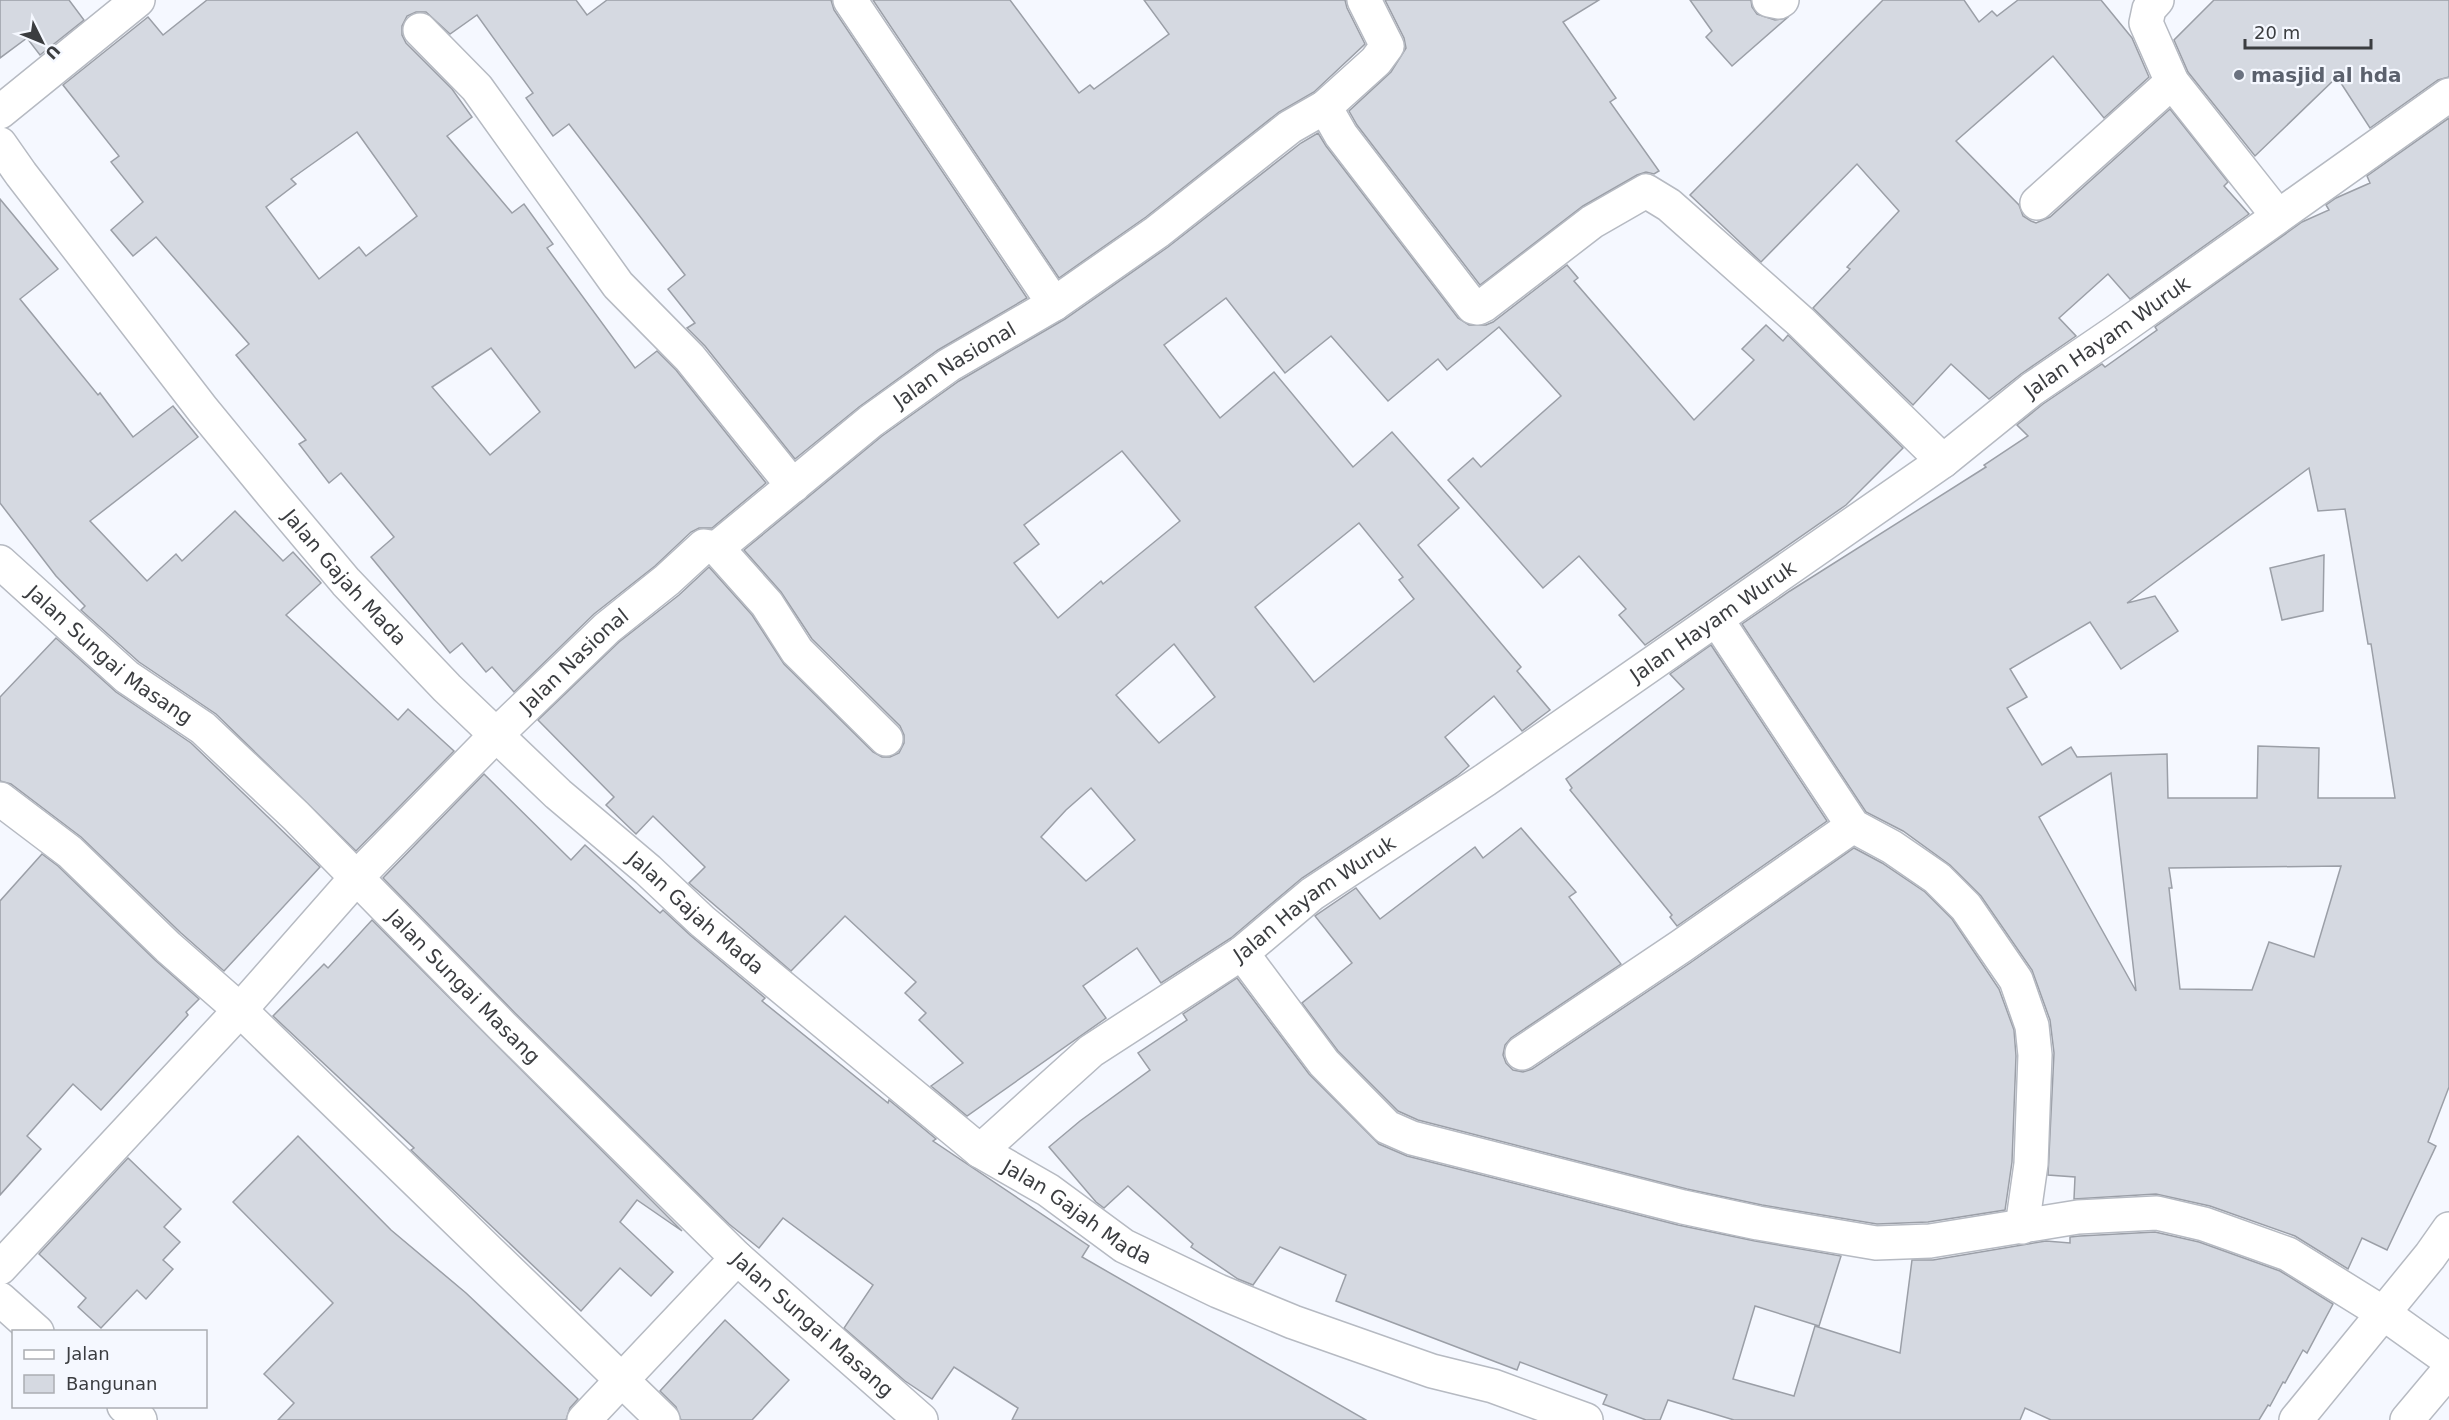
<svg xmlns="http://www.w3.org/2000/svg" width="2449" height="1420" viewBox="0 0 2449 1420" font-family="'DejaVu Sans',sans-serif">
	<rect width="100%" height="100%" fill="#f5f8ff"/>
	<g fill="#d5d9e1" stroke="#9b9fa7" stroke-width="1.5" fill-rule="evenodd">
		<path d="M0 0H69L84 20 40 55 27 38 0 58Z"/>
		<path d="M207 0H576L587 15 607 0H831L834 10 1027 298 938 350 859 407 795 459 705 346 687 328 695 323 668 289 685 275 569 124 553 136 526 98 533 93 477 15 450 34 426 12H416L407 16 402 26V35L406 43 452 89 472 117 447 136 512 213 524 204 553 244 547 248 635 368 657 351 676 370 766 483 712 528H699L691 532 655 566 594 614 514 692 492 667 486 672 462 643 450 653 371 557 394 537 341 473 329 483 299 444 306 440 236 355 249 344 156 237 133 256 111 230 143 202 111 162 119 156 63 85 148 17 163 35ZM357 132 417 216 366 256 359 247 319 279 266 207 296 184 291 179ZM491 348 540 412 490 455 432 387Z"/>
		<path d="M873 0H1010L1079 93 1090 85 1094 89 1169 34 1144 0H1345L1347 8 1365 44 1314 92 1279 112 1146 217 1059 278Z"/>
		<path d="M1385 0H1599L1563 22 1616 98 1610 102 1659 171 1654 174 1646 172 1637 175 1583 206 1480 285 1357 125 1349 111 1391 72 1406 48 1404 38Z"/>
		<path d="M1690 0H1751L1752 7 1757 14 1775 20 1787 18 1732 66 1706 37 1712 31Z"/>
		<path d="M1883 0H1964L1979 22 1992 11 1997 16 2018 0H2101L2132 38 2149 77 2104 118 2053 56 1956 141 2019 205 2023 216 2031 221 2036 223 2050 217 2170 109 2228 182 2224 186 2249 214 2130 299 2108 274 2059 318 2076 336 2021 374 1989 399 1951 364 1913 405 1813 308 1850 269 1847 267 1899 211 1857 164 1761 262 1690 195Z"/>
		<path d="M2214 0H2449V77L2438 80 2370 128 2337 77 2255 156 2188 72 2174 40Z"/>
		<path d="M2449 118V1087L2428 1142 2436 1146 2387 1250 2362 1238 2348 1269 2295 1236 2210 1206 2156 1194 2074 1199 2075 1177 2048 1175 2054 1053 2050 1020 2032 970 1981 896 1950 865 1903 831 1866 812 1742 624 1790 591 1986 467 1984 465 2028 436 2017 425 2043 404 2102 364 2105 367 2157 330 2155 327 2302 222 2329 210 2326 205 2336 198 2370 183 2367 176ZM2309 468 2318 511 2345 509 2368 644H2371L2395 798H2318L2319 748 2258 746 2257 798H2168L2167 754 2077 757 2071 747 2042 765 2007 708 2027 697 2010 669 2090 622 2121 669 2178 631 2155 596 2127 603ZM2111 773 2136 991 2039 817ZM2341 866 2314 957 2269 942 2252 990 2180 989 2169 888H2172L2169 868Z"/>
		<path d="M1318 133 1326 146 1458 318 1469 325H1486L1493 322 1567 265 1578 278 1574 281 1694 420 1754 360 1742 349 1766 325 1783 341 1788 335 1903 448 1846 505 1645 645 1619 615 1626 609 1579 556 1543 588 1448 480 1473 458 1481 467 1561 396 1499 327 1447 370 1438 359 1388 401 1331 336 1285 373 1226 298 1164 345 1220 418 1274 372 1353 467 1392 432 1459 508 1418 545 1521 667 1517 671 1550 710 1522 731 1494 696 1445 737 1469 766 1457 776 1302 878 1231 938 1161 983 1137 948 1083 986 1106 1018 967 1116 931 1086 963 1063 919 1020 926 1013 905 993 916 982 845 916 791 971 689 883 705 867 653 816 636 834 606 805 614 797 538 720 619 642 679 595 709 567 752 615 784 664 873 752 882 757H890L899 753 904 743V735L900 726 812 639 781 592 744 550 882 436 959 381 1065 319 1168 247 1301 143ZM1122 451 1180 521 1103 584 1101 581 1058 618 1014 563 1039 544 1024 525ZM1359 523 1403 577 1399 580 1414 599 1314 682 1255 607ZM1174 644 1215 697 1159 743 1116 695ZM1091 788 1135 840 1086 881 1041 837 1066 810Z"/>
		<path d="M0 199 58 269 20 299 98 395 100 393 133 437 173 406 198 437 90 521 147 581 176 554 182 561 235 511 283 561 293 552 321 583 286 615 398 720 408 709 454 751 356 851 216 714 139 662 81 610 85 606 56 576 0 503Z"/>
		<path d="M2324 555 2323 611 2282 620 2270 568Z"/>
		<path d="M56 638 116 692 191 743 320 867 224 971 181 933 81 837 11 784 0 781V697Z"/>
		<path d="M1711 645 1827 821 1677 926 1670 917 1672 915 1570 790 1572 788 1566 779 1684 689 1670 674Z"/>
		<path d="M484 774 571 860 585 845 660 913 663 910 690 935 765 998 762 1001 888 1103 889 1100 936 1139 933 1141 1089 1246 1082 1257 1366 1420H1012L1018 1408 954 1367 932 1399 905 1381 844 1328 873 1285 783 1218 759 1248 729 1224 515 1013 383 878Z"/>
		<path d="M1521 828 1576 892 1569 897 1621 964 1511 1038 1505 1045 1503 1055 1506 1063 1513 1070 1523 1072 1532 1069 1690 963 1854 848 1882 863 1925 892 1952 919 1999 989 2014 1030 2016 1056 2012 1162 2005 1210 1928 1222 1877 1224 1762 1205 1687 1189 1418 1120 1398 1111 1338 1051 1302 1003 1352 963 1315 916 1356 888 1380 919 1475 847 1483 858Z"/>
		<path d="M42 854 58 866 155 960 199 999 186 1012 188 1015 101 1110 73 1084 27 1136 41 1149 0 1195V901Z"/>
		<path d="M372 920 682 1231 637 1200 620 1222 673 1272 651 1296 620 1268 581 1311 411 1150 414 1148 273 1016 324 964 328 968Z"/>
		<path d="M1237 978 1309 1074 1379 1144 1407 1156 1678 1225 1755 1241 1841 1256 1819 1326 1755 1306 1733 1379 1794 1396 1815 1326 1900 1353 1912 1260H1933L2046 1241 2070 1243V1237L2080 1236 2155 1232 2199 1242 2280 1271 2333 1304 2307 1353 2303 1350 2285 1383 2283 1382 2270 1406 2268 1405 2259 1420H2051L2025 1408 2020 1420H1734L1668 1400 1660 1420H1646L1603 1404 1607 1395 1520 1362 1517 1370 1336 1301 1346 1275 1280 1247 1253 1285 1238 1279 1191 1247 1193 1244 1128 1186 1104 1208 1096 1202 1049 1147 1080 1121 1150 1070 1138 1053 1187 1020 1183 1014Z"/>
		<path d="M298 1136 391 1230 466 1293 578 1399 570 1408 566 1420H278L294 1403 264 1374 333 1303 233 1202Z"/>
		<path d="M128 1158 181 1209 164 1227 180 1242 163 1260 173 1269 146 1299 137 1290 101 1328 78 1307 86 1298 39 1254Z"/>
		<path d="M725 1320 789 1380 752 1420H681L676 1407 660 1391Z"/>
	</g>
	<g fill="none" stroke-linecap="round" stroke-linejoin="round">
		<defs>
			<g id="minor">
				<path d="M850 0 1054 304"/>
				<path d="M1769 0 1779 2 1782 0"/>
				<path d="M2157 0 2149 9 2146 23 2172 82 2278 216"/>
				<path d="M420 30 477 88 618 285 690 358 793 486"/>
				<path d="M1325 107 1341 135 1473 307 1478 308 1484 305 1592 222 1646 191 1669 205 1801 322 1943 461"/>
				<path d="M0 112 138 0"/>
				<path id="s1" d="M0 144 21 174 203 410 272 494 346 582 447 688 558 794 648 870 702 921 980 1151 1048 1190 1124 1246 1218 1291 1293 1322 1432 1371 1493 1386 1586 1420"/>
				<path d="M2037 203 2172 82"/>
				<path d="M717 548 767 604 797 651 886 739"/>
				<path id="s2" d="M0 562 127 677 203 728 296 816 502 1026 737 1258 921 1420"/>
				<path d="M1717 620 1853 826 1892 847 1937 878 1966 907 2016 980 2032 1026 2035 1055 2031 1164 2022 1227"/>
				<path d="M0 799 70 852 168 947 240 1010 663 1420"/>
				<path d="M1242 953 1324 1063 1387 1127 1412 1138 1683 1207 1758 1223 1876 1243 1930 1241 2078 1217 2157 1213 2204 1224 2288 1254 2383 1313 2449 1360"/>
				<path d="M1522 1053 1680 947 1853 826"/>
				<path id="s3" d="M980 1151 1091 1051 1242 953 1312 894 1485 780 1943 461 2032 389 2117 331 2449 95"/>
				<path id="s4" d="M0 1268 240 1010 356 878 497 734 607 628 667 580 704 546 717 548 871 421 949 365 1054 304 1157 232 1290 127 1325 107 1376 61 1387 46 1364 0"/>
				<path d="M0 1299 37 1332"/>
				<path d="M124 1406 140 1420"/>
				<path d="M584 1420 737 1258"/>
				<path d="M2296 1420 2430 1256 2449 1229"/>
			</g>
			<path id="highway" d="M2407 1420 2449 1370"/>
		</defs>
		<use href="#minor" stroke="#b6bac2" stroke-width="36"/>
		<use href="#highway" stroke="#b6bac2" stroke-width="36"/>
		<use href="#minor" stroke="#fff" stroke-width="33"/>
		<use href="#highway" stroke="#fff" stroke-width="33"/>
	</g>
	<circle fill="#6b7280" stroke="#f5f8ff" stroke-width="2" cx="2239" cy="75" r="6"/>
	<g text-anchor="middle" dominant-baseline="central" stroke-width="4.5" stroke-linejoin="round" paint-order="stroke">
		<g font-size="20" font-weight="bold" fill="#5b616d" stroke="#f5f8ff" text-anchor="start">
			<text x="2251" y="75">masjid al hda</text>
		</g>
		<g font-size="20" fill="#3b3d40" stroke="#f5f8ff">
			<text stroke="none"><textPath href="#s3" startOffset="1392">Jalan Hayam Wuruk</textPath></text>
			<text stroke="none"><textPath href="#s4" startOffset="1323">Jalan Nasional</textPath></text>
			<text stroke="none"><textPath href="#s1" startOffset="554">Jalan Gajah Mada</textPath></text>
			<text stroke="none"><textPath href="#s3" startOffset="906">Jalan Hayam Wuruk</textPath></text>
			<text stroke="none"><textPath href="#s2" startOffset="144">Jalan Sungai Masang</textPath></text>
			<text stroke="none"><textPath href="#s4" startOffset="836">Jalan Nasional</textPath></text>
			<text stroke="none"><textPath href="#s3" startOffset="420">Jalan Hayam Wuruk</textPath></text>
			<text stroke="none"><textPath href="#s1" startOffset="1040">Jalan Gajah Mada</textPath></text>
			<text stroke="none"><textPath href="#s2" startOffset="630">Jalan Sungai Masang</textPath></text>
			<text stroke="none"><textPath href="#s1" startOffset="1526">Jalan Gajah Mada</textPath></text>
			<text stroke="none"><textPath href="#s2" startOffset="1116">Jalan Sungai Masang</textPath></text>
		</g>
	</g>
	<rect x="12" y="1330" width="195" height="78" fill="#f5f8ff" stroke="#abadb3" stroke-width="1.5"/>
	<rect x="24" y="1350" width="30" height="9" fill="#ffffff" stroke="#abadb3" stroke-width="1.5"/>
	<text x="66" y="1360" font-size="18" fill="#3b3d40">Jalan</text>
	<rect x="24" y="1375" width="30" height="18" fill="#d5d9e1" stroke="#abadb3" stroke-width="1.5"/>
	<text x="66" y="1390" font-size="18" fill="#3b3d40">Bangunan</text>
	<g transform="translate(42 42) rotate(133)" stroke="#f5f8ff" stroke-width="4.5" paint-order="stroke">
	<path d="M0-4.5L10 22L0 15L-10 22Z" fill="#3b3d40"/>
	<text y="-9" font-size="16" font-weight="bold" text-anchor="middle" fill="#3b3d40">U</text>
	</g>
	<path d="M2245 39v9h126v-9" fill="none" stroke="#3b3d40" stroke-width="3"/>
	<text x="2254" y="39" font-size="18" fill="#3b3d40" stroke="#f5f8ff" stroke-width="4.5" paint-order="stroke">20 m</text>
</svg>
